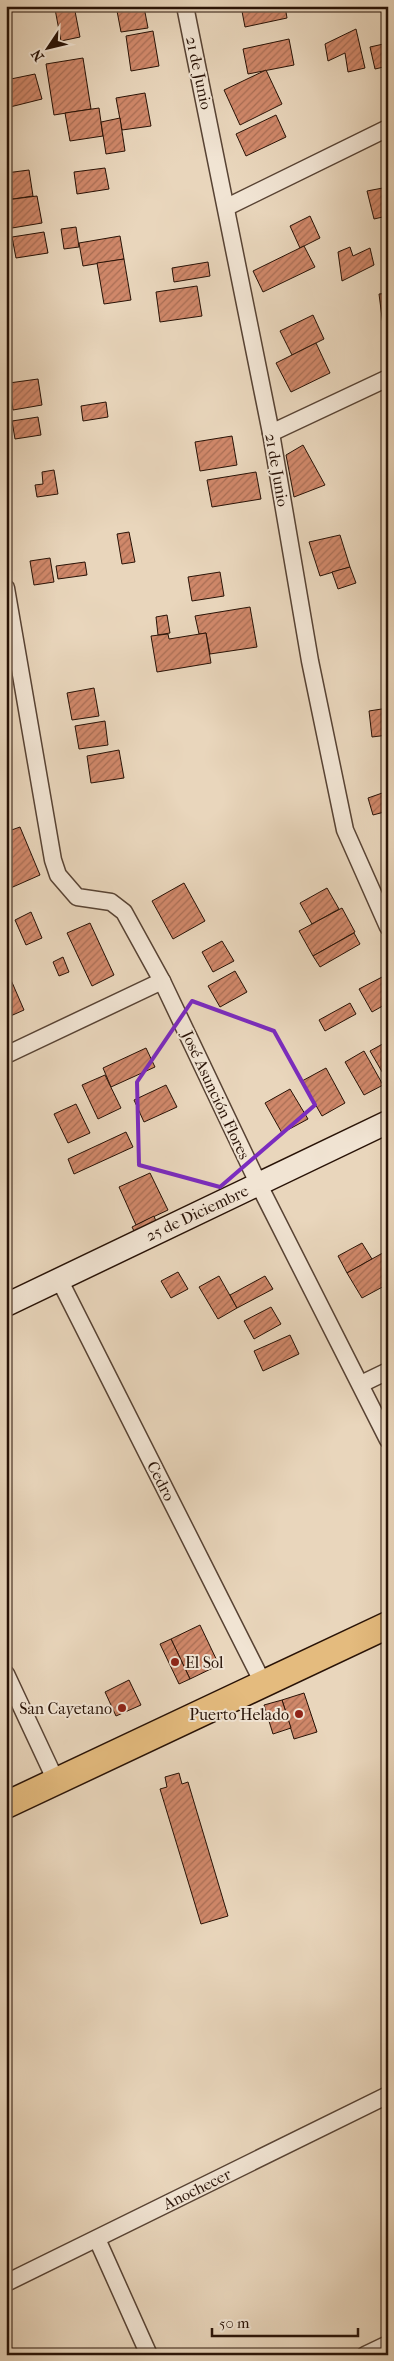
<svg xmlns="http://www.w3.org/2000/svg" width="394" height="2361" viewBox="0 0 394 2361" font-family="'IM FELL French Canon',serif">
	<defs>
		<pattern id="building-hatch" width="6" height="6" patternUnits="userSpaceOnUse" patternTransform="scale(1.25)"><rect width="6" height="6" fill="#d0886a"/><path d="M-1 1l2-2M0 6l6-6M5 7l2-2" fill="none" stroke="#a96e55"/></pattern>
	</defs>
	<rect width="100%" height="100%" fill="#e9d6bc"/>
	<filter id="stains"><feTurbulence type="fractalNoise" baseFrequency=".004" numOctaves="4"/><feColorMatrix values="0 0 0 0 .2 0 0 0 0 .09 0 0 0 0 .02 0 0 0 .5 -.17"/></filter>
	<radialGradient id="worn" r=".72"><stop offset=".6" stop-color="#630" stop-opacity="0"/><stop offset="1" stop-color="#630" stop-opacity=".3"/></radialGradient>
	<g fill="url(#building-hatch)" stroke="#281206">
		<path d="M74 6 80 37 61 41 55 9Z"/>
		<path d="M241 6H285L287 18 245 27Z"/>
		<path d="M144 7 148 28 121 32 117 11Z"/>
		<path d="M356 29 365 68 348 72 345 53 328 61 325 44Z"/>
		<path d="M153 31 159 66 131 71 126 36Z"/>
		<path d="M289 39 294 65 248 74 243 49Z"/>
		<path d="M388 43V66L375 69 370 47Z"/>
		<path d="M83 58 91 109 54 115 46 64Z"/>
		<path d="M266 70 282 104 240 125 224 90Z"/>
		<path d="M35 74 42 99 6 108V80Z"/>
		<path d="M145 93 151 126 122 130 116 98Z"/>
		<path d="M99 108 103 136 70 141 65 113Z"/>
		<path d="M276 115 286 137 246 156 236 134Z"/>
		<path d="M120 118 125 151 106 154 101 122Z"/>
		<path d="M105 168 109 189 77 194 74 172Z"/>
		<path d="M29 170 33 196 6 200V173Z"/>
		<path d="M388 187V205L384 206 387 216 374 219 367 191Z"/>
		<path d="M37 196 42 223 6 229V200Z"/>
		<path d="M310 216 320 238 300 248 290 226Z"/>
		<path d="M76 227 79 247 64 249 61 229Z"/>
		<path d="M44 232 48 253 16 258 12 237Z"/>
		<path d="M120 236 124 259 83 266 79 243Z"/>
		<path d="M304 246 315 267 263 292 253 271Z"/>
		<path d="M350 247 353 256 370 248 374 265 342 281 338 252Z"/>
		<path d="M124 259 131 300 104 304 97 263Z"/>
		<path d="M208 262 210 276 174 282 172 268Z"/>
		<path d="M197 286 202 316 160 322 156 292Z"/>
		<path d="M388 293V341H385L379 294Z"/>
		<path d="M313 315 324 339 292 355 280 331Z"/>
		<path d="M316 343 330 373 291 392 276 363Z"/>
		<path d="M38 379 42 405 13 410 9 383Z"/>
		<path d="M106 402 108 417 83 421 81 406Z"/>
		<path d="M38 417 41 435 15 439 12 421Z"/>
		<path d="M232 436 237 465 200 471 195 442Z"/>
		<path d="M303 445 325 485 294 497 286 455Z"/>
		<path d="M54 470 58 494 37 497 35 485 43 484 42 472Z"/>
		<path d="M256 472 261 499 212 507 207 480Z"/>
		<path d="M129 532 135 562 122 564 117 534Z"/>
		<path d="M340 535 350 567 320 576 309 542Z"/>
		<path d="M50 558 54 582 34 585 30 561Z"/>
		<path d="M85 562 87 575 58 579 56 566Z"/>
		<path d="M350 567 356 583 338 589 332 572Z"/>
		<path d="M220 572 224 596 192 601 188 577Z"/>
		<path d="M250 607 257 647 210 654 206 633 199 634 195 616Z"/>
		<path d="M167 615 170 633 158 635 156 617Z"/>
		<path d="M206 633 211 663 157 672 151 636 168 634 169 639Z"/>
		<path d="M94 688 99 716 72 720 67 693Z"/>
		<path d="M388 708V735L372 737 369 711Z"/>
		<path d="M105 721 108 745 79 749 75 726Z"/>
		<path d="M119 750 124 778 91 783 87 756Z"/>
		<path d="M388 791V811L373 815 368 798Z"/>
		<path d="M20 827 40 875 6 890V832Z"/>
		<path d="M184 883 205 921 173 939 152 901Z"/>
		<path d="M327 888 339 909 312 924 300 903Z"/>
		<path d="M342 908 355 932 313 956 299 931Z"/>
		<path d="M31 912 42 938 26 945 15 920Z"/>
		<path d="M90 923 114 975 92 986 67 933Z"/>
		<path d="M354 933 360 944 320 967 313 956Z"/>
		<path d="M222 941 234 961 213 972 202 952Z"/>
		<path d="M63 957 69 972 59 976 53 962Z"/>
		<path d="M235 971 247 992 220 1007 208 986Z"/>
		<path d="M384 976 388 983V1003L372 1012 359 989Z"/>
		<path d="M11 980 24 1010 6 1018V982Z"/>
		<path d="M350 1003 356 1014 325 1031 319 1020Z"/>
		<path d="M388 1041V1082L370 1051Z"/>
		<path d="M146 1048 155 1067 111 1087 103 1068Z"/>
		<path d="M364 1051 383 1085 364 1095 345 1062Z"/>
		<path d="M326 1068 345 1103 322 1116 302 1081Z"/>
		<path d="M105 1075 121 1108 98 1119 82 1085Z"/>
		<path d="M166 1085 177 1107 144 1122 134 1100Z"/>
		<path d="M290 1089 308 1119 282 1133 265 1103Z"/>
		<path d="M76 1104 90 1133 68 1143 54 1114Z"/>
		<path d="M126 1132 133 1147 74 1174 68 1159Z"/>
		<path d="M150 1173 168 1210 136 1225 119 1187Z"/>
		<path d="M154 1216 158 1227 137 1237 132 1227Z"/>
		<path d="M362 1243 372 1259 347 1273 338 1256Z"/>
		<path d="M388 1250V1284L362 1298 347 1273Z"/>
		<path d="M178 1272 188 1289 171 1298 161 1281Z"/>
		<path d="M219 1276 237 1308 218 1319 199 1287Z"/>
		<path d="M265 1276 273 1289 237 1308 230 1295Z"/>
		<path d="M271 1307 281 1324 254 1339 244 1321Z"/>
		<path d="M290 1335 299 1354 263 1371 254 1351Z"/>
		<path d="M200 1625 219 1665 190 1679 171 1639Z"/>
		<path d="M171 1639 190 1679 179 1684 160 1644Z"/>
		<path d="M129 1680 141 1705 116 1716 105 1692Z"/>
		<path d="M304 1693 317 1732 294 1739 282 1700Z"/>
		<path d="M282 1700 291 1728 273 1734 264 1705Z"/>
		<path d="M179 1773 182 1784 188 1782 228 1916 201 1924 160 1789 167 1787 165 1777Z"/>
	</g>
	<g fill="none" stroke-linecap="round" stroke-linejoin="round">
		<defs>
			<g id="street">
				<path d="M185 6 271 433 310 661 345 830 388 927"/>
				<path d="M227 207 388 128"/>
				<path d="M271 433 388 378"/>
				<path d="M6 588 53 860 58 875 77 897 111 902 124 912 162 981 259 1185 388 1440"/>
				<path d="M6 1055 162 981"/>
				<path d="M59 1279 263 1683"/>
				<path d="M361 1384 388 1371"/>
				<path d="M6 1674 56 1781"/>
				<path d="M97 2239 149 2355"/>
				<path d="M6 2283 388 2095"/>
				<path d="M365 2355 388 2344"/>
			</g>
			<path id="secondary" d="M6 1305 388 1122"/>
			<path id="primary" d="M6 1805 388 1625"/>
		</defs>
		<use href="#street" stroke="#584334" stroke-width="19"/>
		<use href="#secondary" stroke="#281206" stroke-width="25"/>
		<use href="#primary" stroke="#281206" stroke-width="29"/>
		<use href="#street" stroke="#f1e4d3" stroke-width="16"/>
		<use href="#secondary" stroke="#f1e4d3" stroke-width="22"/>
		<use href="#primary" stroke="#e4bb7e" stroke-width="26"/>
	</g>
	<path fill="none" stroke="#7b2cbf" stroke-width="4" stroke-linejoin="round" d="M192 1001 274 1031 315 1105 220 1187 139 1165 137 1082Z"/>
	<g fill="#8f2418" stroke="#f1e4d3" stroke-width="2">
		<circle cx="175" cy="1662" r="5"/>
		<circle cx="122" cy="1708" r="5"/>
		<circle cx="299" cy="1714" r="5"/>
	</g>
	<g text-anchor="middle" dominant-baseline="central" stroke-width="4" stroke-linejoin="round" paint-order="stroke">
		<g font-size="16" fill="#281206" stroke="#f1e4d3">
			<text transform="translate(199 73) rotate(78)">21 de Junio</text>
			<text transform="translate(277 470) rotate(80)">21 de Junio</text>
			<text transform="translate(216 1095) rotate(65)">José Asunción Flores</text>
			<text transform="translate(197 1213) rotate(-25)">25 de Diciembre</text>
			<text transform="translate(161 1481) rotate(63)">Cedro</text>
			<text transform="translate(197 2189) rotate(-26)">Anochecer</text>
		</g>
		<g font-size="16" fill="#281206" stroke="#f1e4d3" text-anchor="end">
			<text x="185" y="1662" text-anchor="start">El Sol</text>
			<text x="112" y="1708">San Cayetano</text>
			<text x="289" y="1714">Puerto Helado</text>
		</g>
	</g>
	<rect width="394" height="2361" fill="none" stroke="#e9d6bc" stroke-width="25"/>
	<rect x="8" y="8" width="379" height="2346" fill="none" stroke="#281206" stroke-width="2.5"/>
	<rect x="12" y="12" width="369" height="2336" fill="none" stroke="#281206"/>
	<g transform="translate(48 48) rotate(235)" stroke="#f1e4d3" stroke-width="4" paint-order="stroke">
	<path d="M0-4L9 19L0 12L-9 19Z" fill="#281206"/>
	<text y="-8" font-size="14" font-weight="bold" text-anchor="middle" fill="#281206">N</text>
	</g>
	<path d="M212 2328v8h146v-8" fill="none" stroke="#281206" stroke-width="2.5"/>
	<text x="219" y="2328" font-size="15" fill="#281206" stroke="#f1e4d3" stroke-width="4" paint-order="stroke">50 m</text>
	<rect width="100%" height="100%" filter="url(#stains)"/>
	<rect width="100%" height="100%" fill="url(#worn)"/>
</svg>
